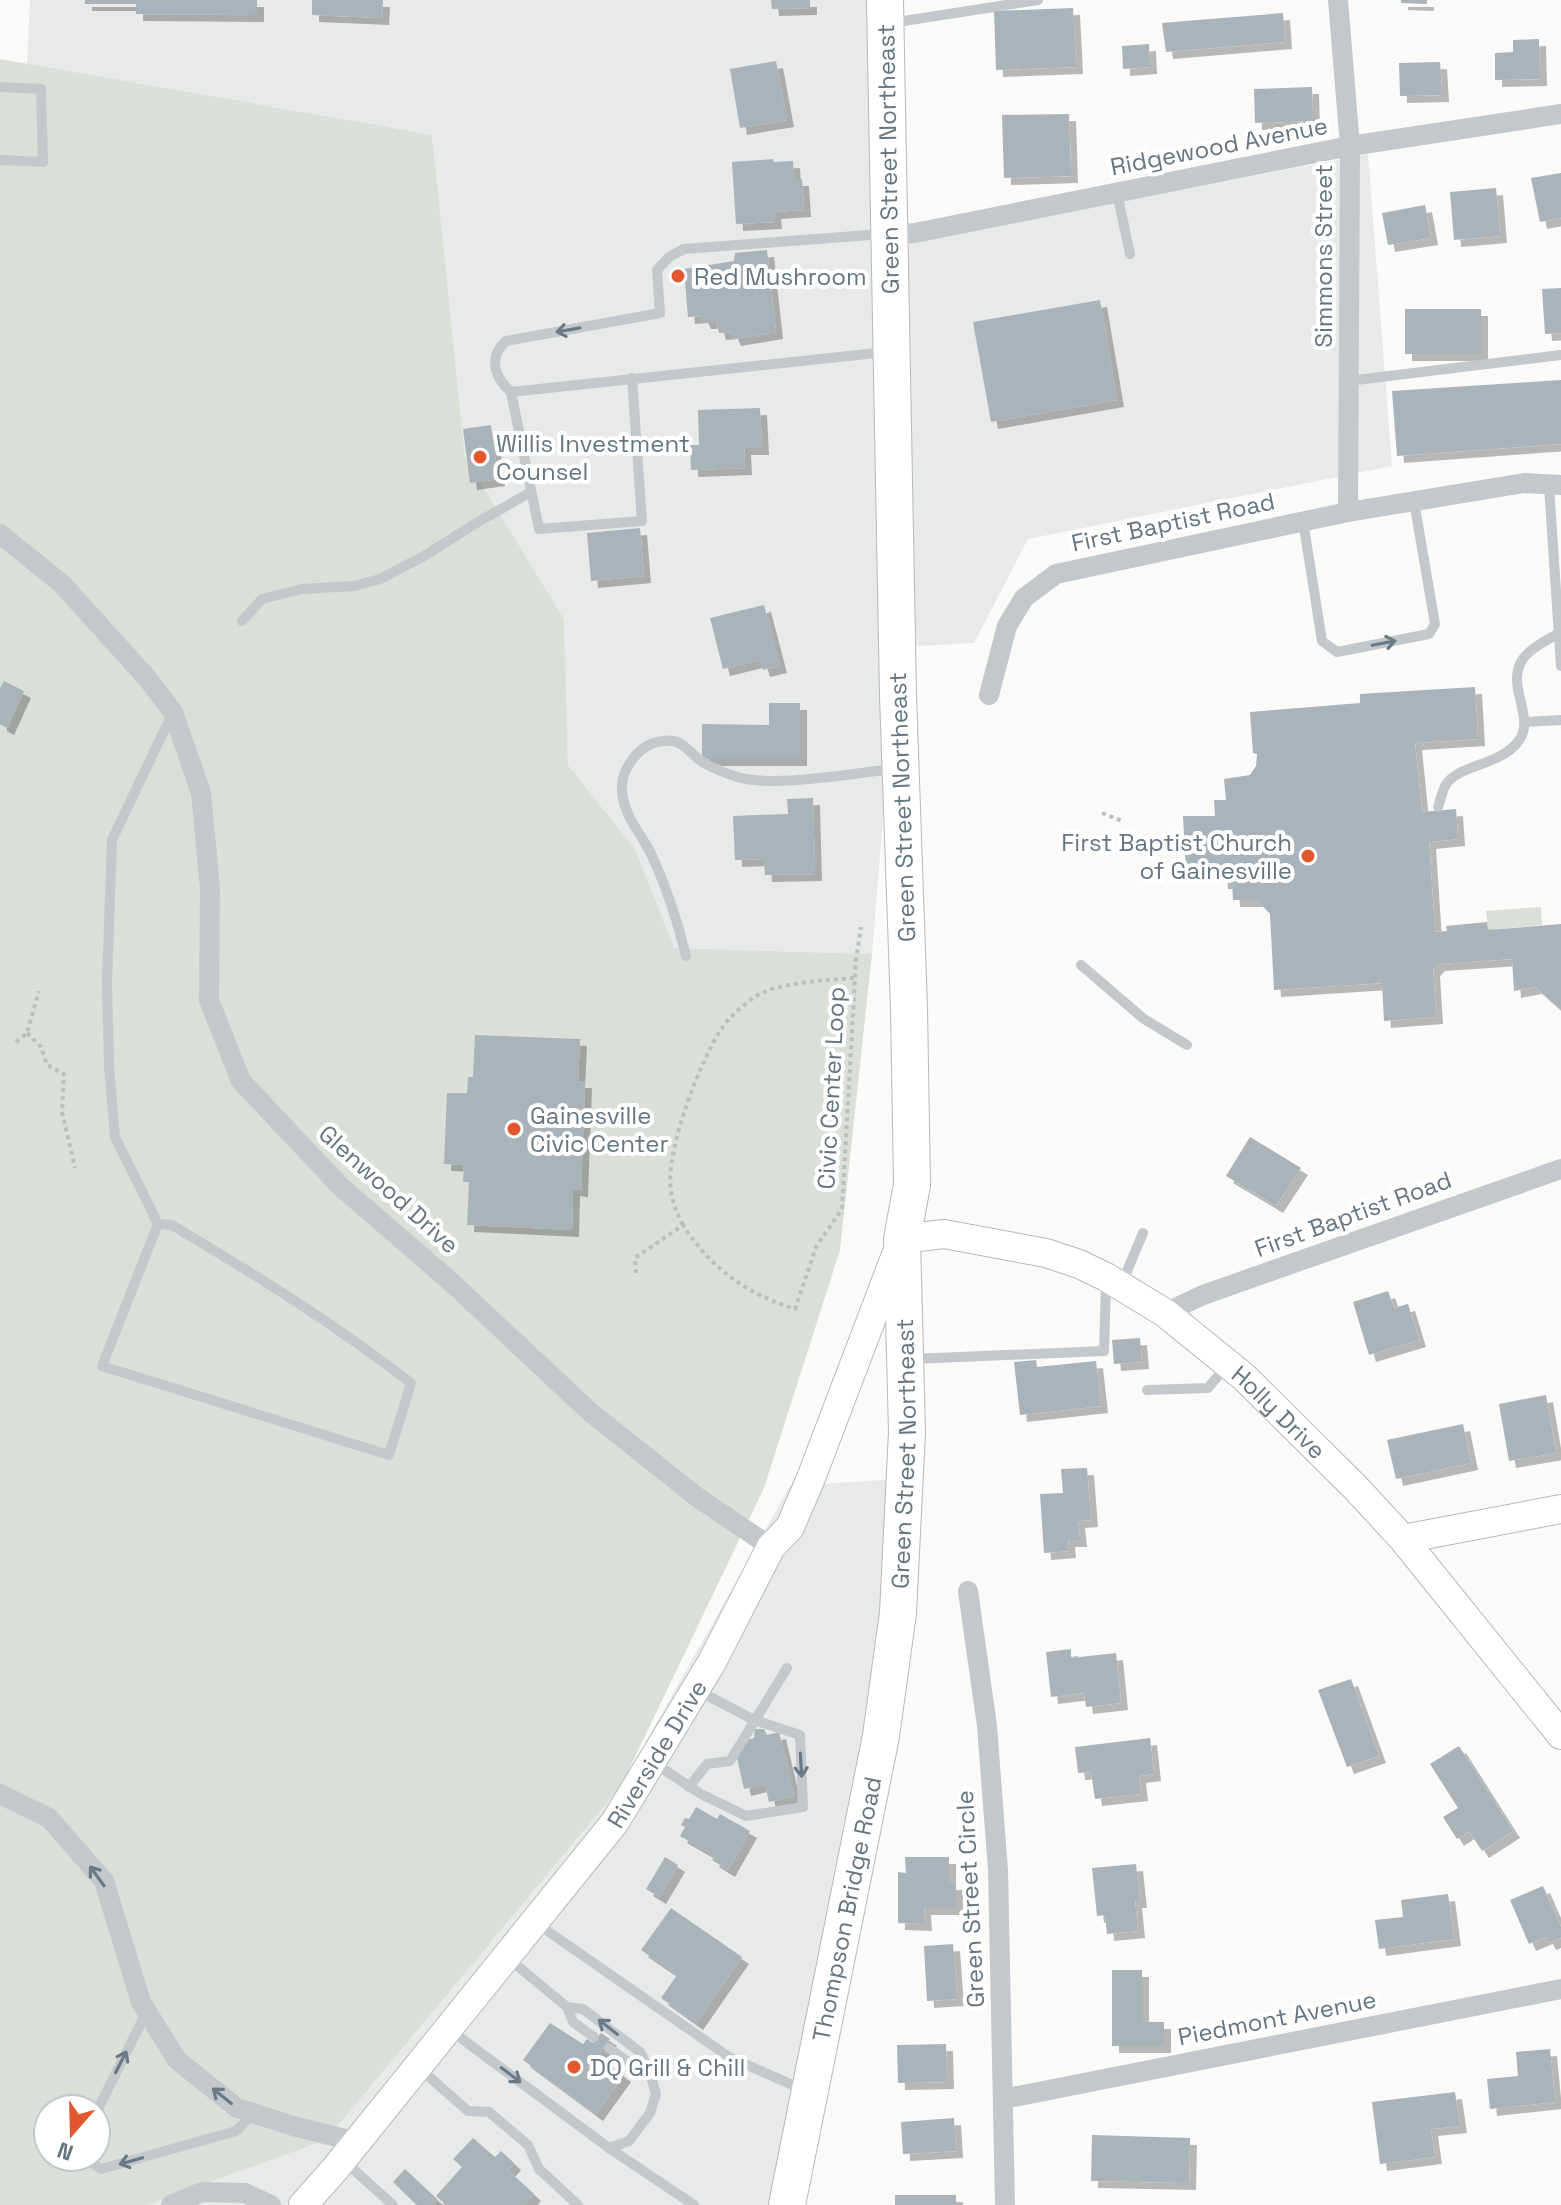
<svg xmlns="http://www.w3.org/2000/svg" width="1561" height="2205" viewBox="0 0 1561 2205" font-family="'Space Grotesk',sans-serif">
	<defs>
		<filter id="shadow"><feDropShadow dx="7" dy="7" stdDeviation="0" flood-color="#0004"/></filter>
	</defs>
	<rect width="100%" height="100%" fill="#fafaf8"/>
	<g fill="#e8e9e9">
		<path d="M30 0H877L873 249 1368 154 1392 466 1028 539 974 643 897 647 872 954 673 948 635 849 568 765 564 619 465 457 432 136 27 64Z"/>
		<path d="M898 1479 884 1618 781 2205H147L326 2140 621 1786 790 1486Z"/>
	</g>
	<g fill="#dadfd7" fill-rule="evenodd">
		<path d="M0 59 432 135 465 457 564 619 568 765 635 849 674 948 872 954 840 1250 764 1488 621 1786 326 2140 147 2205H0ZM48 2109H96V2157H48Z"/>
		<path d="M1541 907 1542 925 1488 930 1486 911Z"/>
	</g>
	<g fill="#aab3b9" filter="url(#shadow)">
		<path d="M85 0H257V15L136 14V4H85Z"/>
		<path d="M312 0H383L382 18 312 15Z"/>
		<path d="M771 0H810V8L772 9Z"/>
		<path d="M1401 0H1427V4L1401 3Z"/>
		<path d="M1073 8 1076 67 996 70 994 11Z"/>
		<path d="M1283 13 1285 42 1166 52 1162 23Z"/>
		<path d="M1539 39 1540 79 1495 80V53L1513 52V40Z"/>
		<path d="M1149 44 1150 67 1123 69 1122 46Z"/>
		<path d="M776 61 787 120 740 128 730 69Z"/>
		<path d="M1440 62 1442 95 1400 96 1399 63Z"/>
		<path d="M1312 87 1313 121 1255 123 1254 89Z"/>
		<path d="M1069 114 1071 176 1004 178 1002 115Z"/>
		<path d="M773 159 774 162 793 161 794 179H802L804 210 774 212 775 222 736 224 732 162Z"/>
		<path d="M1561 173V218L1540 222 1531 178Z"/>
		<path d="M1496 188 1500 236 1454 240 1450 192Z"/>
		<path d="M1425 205 1431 238 1388 245 1382 213Z"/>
		<path d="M767 250 776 332 734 339 731 332 719 333 716 322H704L701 316 688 317 684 269 734 261 735 253Z"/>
		<path d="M1561 288V333L1545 334 1542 289Z"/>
		<path d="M1100 300 1117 400 991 422 973 322Z"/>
		<rect x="1405" y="309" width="76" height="45"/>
		<path d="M1561 380V444L1397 456 1392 391Z"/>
		<path d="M760 408 762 448H744L745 468 691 470 690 445H699L698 410Z"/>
		<path d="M491 425 498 479 470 483 463 429Z"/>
		<path d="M640 528 644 576 591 581 587 533Z"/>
		<path d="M764 605 780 666 763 670 760 660 723 669 710 618Z"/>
		<path d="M4 681 24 691 7 728 0 724V688Z"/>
		<path d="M1475 687 1478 739 1415 743 1422 812 1456 809 1458 839 1429 842 1435 932 1447 931 1446 926 1487 922 1488 930 1561 924V1010L1535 987 1514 991 1512 959 1438 964 1433 969 1436 1017 1384 1021 1382 983 1274 990 1270 914 1257 900H1233L1232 882H1221L1220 870 1186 873 1183 816H1215L1214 800H1226L1224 779 1250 775 1256 766 1257 754 1253 753 1250 712 1360 703V694Z"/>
		<path d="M769 703H800V759H702V724L769 725Z"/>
		<path d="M813 798 815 874 765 875 764 859 735 860 733 816 788 814 787 799Z"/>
		<path d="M475 1035 580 1039 578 1081H585L581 1190 573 1189 572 1230 467 1225 469 1182H463L464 1165 444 1164 447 1093H467L468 1077H473Z"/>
		<path d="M1250 1137 1301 1168 1276 1206 1226 1176Z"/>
		<path d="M1388 1291 1394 1308 1408 1304 1419 1340 1369 1355 1353 1302Z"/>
		<path d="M1140 1338 1142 1362 1114 1364 1112 1340Z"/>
		<path d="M1036 1360 1037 1367 1096 1361 1101 1406 1020 1415 1014 1362Z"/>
		<path d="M1546 1395 1556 1453 1509 1461 1499 1404Z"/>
		<path d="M1463 1424 1471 1463 1396 1479 1387 1440Z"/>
		<path d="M1087 1468 1091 1520 1078 1521 1080 1540H1068L1069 1551 1044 1553 1040 1494 1063 1493 1061 1469Z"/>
		<path d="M1071 1649V1658L1116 1653 1121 1703 1086 1707 1084 1693 1051 1697 1046 1652Z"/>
		<path d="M1351 1679 1379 1756 1347 1767 1318 1690Z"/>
		<path d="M755 1729H764L767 1735 779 1732 794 1796 769 1802 765 1784 744 1789 737 1758 747 1740 754 1738Z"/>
		<path d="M1150 1738 1154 1774 1139 1776 1141 1794 1095 1799 1091 1772 1078 1773 1075 1747Z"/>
		<path d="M1459 1746 1513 1831 1482 1851 1469 1831 1457 1839 1443 1817 1458 1808 1430 1764Z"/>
		<path d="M696 1807 717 1819 720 1814 750 1831 728 1870 712 1860 715 1856 680 1836 685 1827 681 1825 685 1818 689 1819Z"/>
		<path d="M665 1857 678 1865 659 1897 646 1889Z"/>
		<path d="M905 1857H949V1883H956V1908H924L925 1924 898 1923V1872L906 1873Z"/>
		<path d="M1136 1864 1140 1901H1135L1138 1931 1107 1934 1105 1915 1097 1916 1092 1868Z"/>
		<path d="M1543 1886 1561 1927V1938L1549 1943 1546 1937 1529 1944 1510 1900Z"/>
		<path d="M1448 1894 1454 1939 1379 1949 1375 1920 1403 1917 1401 1900Z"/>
		<path d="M671 1908 742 1957 696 2023 661 1998 677 1975 641 1950Z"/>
		<path d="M953 1944 957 1999 927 2001 924 1946Z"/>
		<path d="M1112 1970H1142V2022H1164V2046H1112Z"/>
		<path d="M550 2023 583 2044 587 2039 593 2043 601 2033 610 2039 598 2055 624 2075 596 2114 523 2060Z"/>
		<path d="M946 2044 947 2082 898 2083 897 2045Z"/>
		<path d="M1550 2049 1555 2102 1490 2109 1487 2079 1518 2076 1516 2052Z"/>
		<path d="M1455 2092 1460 2126 1431 2129 1435 2157 1380 2164 1372 2102Z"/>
		<path d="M954 2118 956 2151 903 2154 901 2122Z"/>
		<path d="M1092 2135 1190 2138 1189 2183 1091 2181Z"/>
		<path d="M473 2138 495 2157 501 2151 514 2163 508 2170 534 2194 524 2205H446L436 2196 462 2167 453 2159Z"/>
		<path d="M405 2169 437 2199 432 2205H417L393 2182Z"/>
		<rect x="895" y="2195" width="61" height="10"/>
	</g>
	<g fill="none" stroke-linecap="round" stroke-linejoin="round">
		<defs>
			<g id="secondary">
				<path d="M1403 1539 1561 1509"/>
				<path id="s1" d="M303 2205 335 2169 615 1822 712 1662 771 1547 790 1527 811 1478 902 1239 944 1234 1046 1253 1079 1264 1106 1277 1165 1313 1244 1377 1355 1487 1403 1539 1561 1735"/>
			</g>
			<g id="highway">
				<path id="s2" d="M787 2205 881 1736 898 1613 907 1432 902 1239 912 1185 909 1008 898 695 885 0"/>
			</g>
		</defs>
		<use href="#secondary" stroke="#b3babf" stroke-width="30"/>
		<use href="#highway" stroke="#b4b9bd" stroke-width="38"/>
		<g stroke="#bbbfc2" stroke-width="4" stroke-dasharray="4 4" stroke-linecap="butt">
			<path d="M1102 813 1122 821"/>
			<path d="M27 1033 41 1047 47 1065 64 1074 62 1112 75 1168"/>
			<path d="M16 1042 27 1033 39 991"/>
			<path d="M683 1225C677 1213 672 1203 671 1190 665 1151 700 1061 722 1028 729 1017 743 1006 753 998 775 982 828 980 855 978"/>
			<path d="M636 1273 635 1258 683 1225C710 1268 747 1294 795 1309L816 1247 842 1209 856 960 861 927"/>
		</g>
		<g stroke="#c3c8cc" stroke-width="10">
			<path d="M891 23 1038 0"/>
			<path d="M0 87 41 89 43 162 0 160"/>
			<path d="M1117 193 1130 254"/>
			<path d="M632 378 642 521 539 529 511 392C494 377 488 357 506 341L660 313 657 270 669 257 684 249 883 234"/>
			<path d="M1348 381 1561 355"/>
			<path d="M511 392 886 352"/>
			<path d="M1549 486 1561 666"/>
			<path d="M1303 521 1322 641 1337 652 1429 634 1435 624 1414 501"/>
			<path d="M242 621 262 599 302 589 354 586 380 579 424 556 478 522 531 492"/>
			<path d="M1525 722 1561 720"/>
			<path d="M1438 807C1441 800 1442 789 1447 783 1460 765 1499 765 1517 743 1537 720 1508 690 1520 664 1526 650 1546 641 1559 633"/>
			<path d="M686 956C678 923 667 889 653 858 644 837 627 821 623 798 617 773 637 744 663 741 684 738 688 753 704 763 714 769 726 773 737 777 774 788 853 773 894 769"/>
			<path d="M1081 965 1144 1019 1187 1045"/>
			<path d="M158 1224 172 1225C254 1274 335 1324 411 1383L389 1455 102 1366 158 1224 115 1137 109 1066 107 982 112 840 172 714"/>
			<path d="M1122 1283 1143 1233"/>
			<path d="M912 1359 1104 1351 1106 1283"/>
			<path d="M1147 1390 1208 1388 1227 1365"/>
			<path d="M654 1763 701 1794 746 1816 803 1807 800 1735 754 1720 697 1690"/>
			<path d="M689 1787 707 1764 730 1761 787 1668"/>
			<path d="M536 1923 729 2057 804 2090"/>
			<path d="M508 1958 567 2007 583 2009 640 2052 649 2070 656 2094 650 2113 629 2141 609 2148"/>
			<path d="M567 2007 573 2022 594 2037"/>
			<path d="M450 2030 609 2148 694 2205"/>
			<path d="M609 2048 625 2060 649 2070"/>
			<path d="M418 2067 468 2111 489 2112 528 2145 539 2169 578 2205"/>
			<path d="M96 2113 147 2011"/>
			<path d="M83 2157 101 2169 236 2131 254 2113"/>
			<path d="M344 2161 393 2205"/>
		</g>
		<g stroke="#c3c8cc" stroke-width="20">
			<path d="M1338 0 1350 146 1348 512"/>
			<path d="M889 234 915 233 1350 146 1561 114"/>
			<path d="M0 534 62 584 147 678 173 712 201 793 210 888 209 1000 241 1081 341 1187 450 1281 589 1411 697 1497 771 1547"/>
			<path d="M989 695 1007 626 1024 598 1056 574 1348 512 1524 483 1561 485"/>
			<path d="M1165 1313 1203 1295 1561 1169"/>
			<path d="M968 1591 987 1726 998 1870 1005 2205"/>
			<path d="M0 1794 49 1818 104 1881 141 2002 177 2060 237 2108 293 2126 357 2142"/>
			<path d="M1003 2099 1561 1989"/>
			<path d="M171 2205 202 2192 245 2193 271 2205"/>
		</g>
		<use href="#secondary" stroke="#fff" stroke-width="28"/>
		<use href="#highway" stroke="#fff" stroke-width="36"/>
	</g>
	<defs><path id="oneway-shaft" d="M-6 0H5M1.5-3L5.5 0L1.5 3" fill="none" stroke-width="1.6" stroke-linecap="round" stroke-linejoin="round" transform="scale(2)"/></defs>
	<g stroke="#6a7a87">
		<use href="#oneway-shaft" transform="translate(568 330) rotate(170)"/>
		<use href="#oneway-shaft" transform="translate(1384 643) rotate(-11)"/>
		<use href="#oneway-shaft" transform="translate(801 1765) rotate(87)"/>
		<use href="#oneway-shaft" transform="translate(97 1876) rotate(-126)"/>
		<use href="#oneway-shaft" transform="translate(608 2027) rotate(-142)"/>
		<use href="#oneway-shaft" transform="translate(121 2062) rotate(-63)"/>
		<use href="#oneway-shaft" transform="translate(511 2075) rotate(37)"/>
		<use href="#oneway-shaft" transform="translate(222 2096) rotate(-141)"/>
		<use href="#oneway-shaft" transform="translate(131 2161) rotate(164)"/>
	</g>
	<g fill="#e4572e" stroke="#fff" stroke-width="3">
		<circle cx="678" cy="276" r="8"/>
		<circle cx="480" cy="457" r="8"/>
		<circle cx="1308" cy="856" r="8"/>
		<circle cx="514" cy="1129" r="8"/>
		<circle cx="574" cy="2067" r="8"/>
	</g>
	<g text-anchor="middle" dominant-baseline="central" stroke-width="8" stroke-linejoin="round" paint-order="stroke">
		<g font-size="24" fill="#657683" stroke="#fff">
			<text transform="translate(1219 146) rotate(-11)">Ridgewood Avenue</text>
			<text transform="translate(888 159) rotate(-91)">Green Street Northeast</text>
			<text transform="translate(1323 256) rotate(-90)">Simmons Street</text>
			<text transform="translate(1173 522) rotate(-12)">First Baptist Road</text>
			<text transform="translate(902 807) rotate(-92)">Green Street Northeast</text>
			<text transform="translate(831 1088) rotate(-87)">Civic Center Loop</text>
			<text transform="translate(389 1189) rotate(42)">Glenwood Drive</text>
			<text transform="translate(1353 1214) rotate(-20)">First Baptist Road</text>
			<text stroke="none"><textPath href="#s1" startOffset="1578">Holly Drive</textPath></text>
			<text stroke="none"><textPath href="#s2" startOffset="762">Green Street Northeast</textPath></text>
			<text stroke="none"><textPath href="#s1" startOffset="574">Riverside Drive</textPath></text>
			<text transform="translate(970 1899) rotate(-93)">Green Street Circle</text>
			<text stroke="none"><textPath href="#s2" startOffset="302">Thompson Bridge Road</textPath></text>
			<text transform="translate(1277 2018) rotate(-11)">Piedmont Avenue</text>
		</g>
		<g font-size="24" fill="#657683" stroke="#fff" text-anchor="start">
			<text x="694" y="276">Red Mushroom</text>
			<text x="496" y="443">Willis Investment<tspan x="496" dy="28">Counsel</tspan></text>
			<text x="1292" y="842" text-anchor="end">First Baptist Church<tspan x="1292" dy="28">of Gainesville</tspan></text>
			<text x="530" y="1115">Gainesville<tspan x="530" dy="28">Civic Center</tspan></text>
			<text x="590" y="2067">DQ Grill &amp; Chill</text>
		</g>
	</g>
	<g transform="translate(72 2133) rotate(200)"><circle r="38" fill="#ffffff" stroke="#c1c8cd" stroke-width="2"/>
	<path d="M0-6L14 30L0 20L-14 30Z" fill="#e4572e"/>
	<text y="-12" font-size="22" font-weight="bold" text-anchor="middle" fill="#657683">N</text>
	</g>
</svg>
